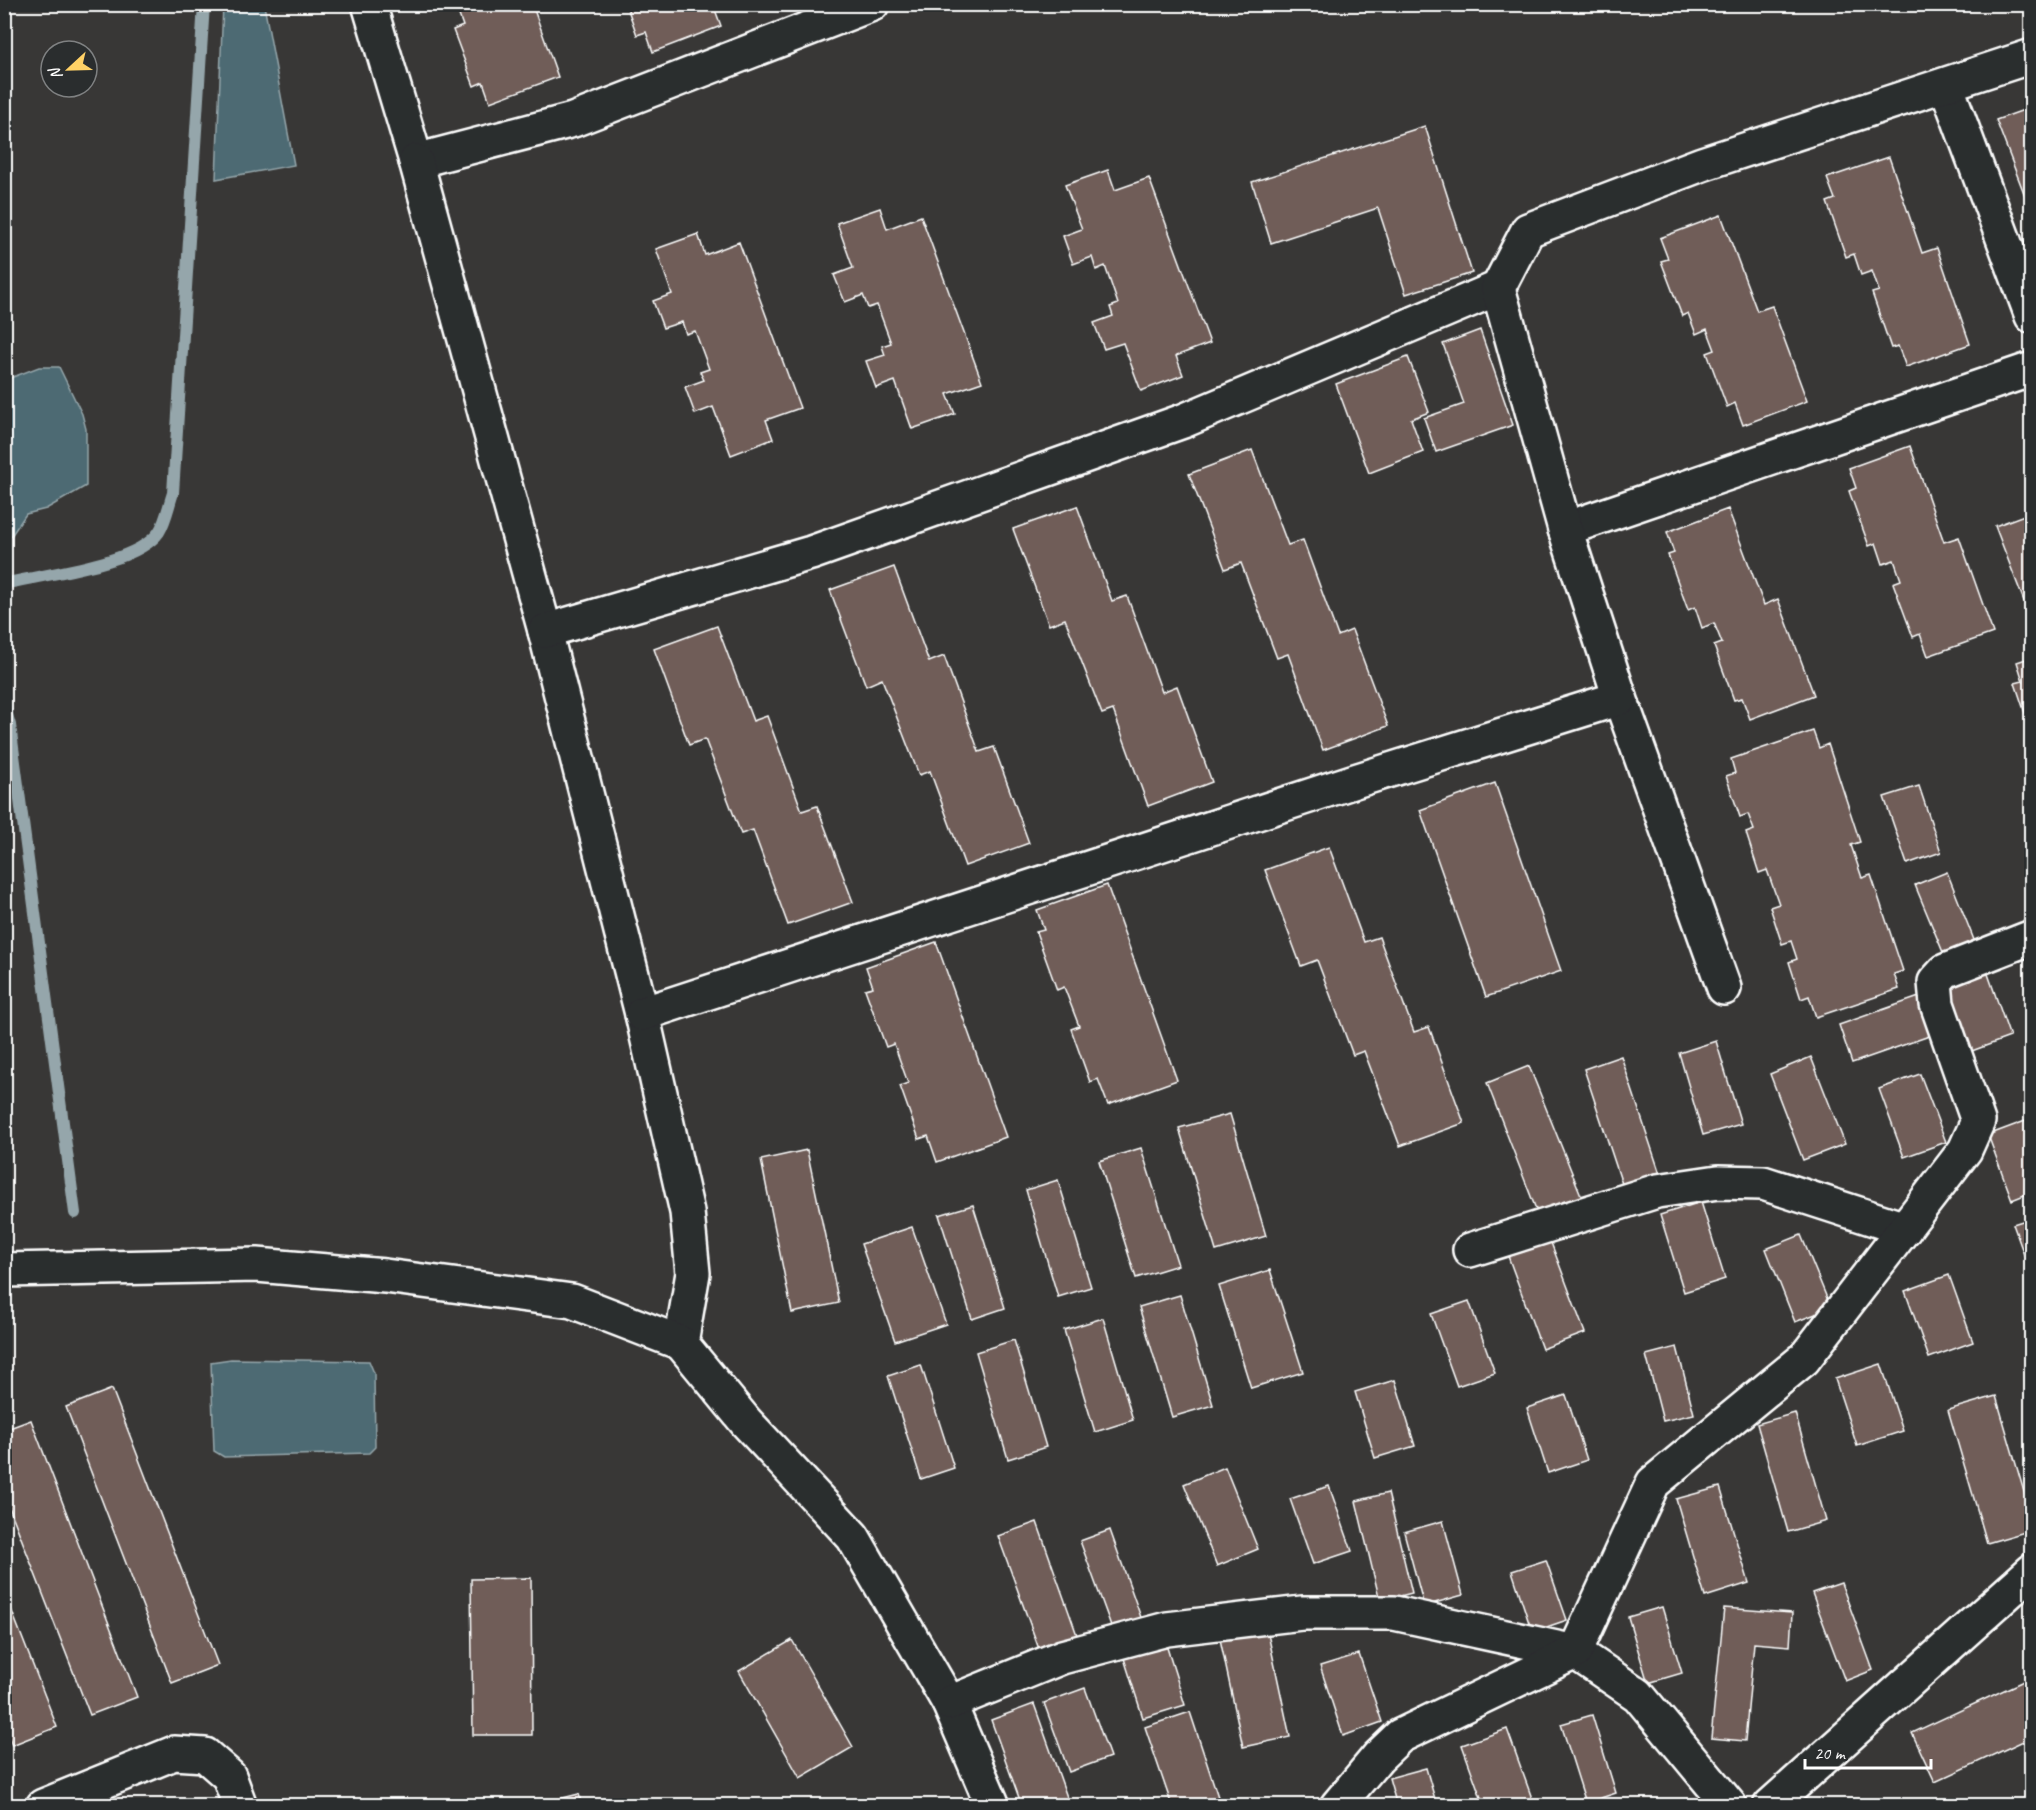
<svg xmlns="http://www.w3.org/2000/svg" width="2036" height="1810" viewBox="0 0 2036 1810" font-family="Caveat,sans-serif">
	<rect width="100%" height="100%" fill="#383736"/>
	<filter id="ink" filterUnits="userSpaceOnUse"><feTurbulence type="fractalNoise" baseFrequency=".0167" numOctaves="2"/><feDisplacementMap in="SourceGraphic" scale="12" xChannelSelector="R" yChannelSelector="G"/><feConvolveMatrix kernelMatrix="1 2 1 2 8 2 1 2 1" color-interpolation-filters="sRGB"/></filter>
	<g filter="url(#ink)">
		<g fill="#4e6b73" stroke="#95a6ab" stroke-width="1.5">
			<path d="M223 4 264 5 294 165 216 179Z"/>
			<path d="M39 367H59L82 414 86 429V486L46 509 26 514 7 542 4 540 5 380Z"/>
			<path d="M231 1359 369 1361 374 1373 375 1447 369 1453 224 1457 214 1451 211 1362Z"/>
		</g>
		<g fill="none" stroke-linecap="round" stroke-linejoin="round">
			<g stroke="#95a6ab" stroke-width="12">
				<path d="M4 584C43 574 136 565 159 532 166 521 169 504 173 493L204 4"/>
				<path d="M4 705 10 725 75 1213"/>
			</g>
		</g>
		<g fill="#6f5d58" stroke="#fff" stroke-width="1.5">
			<path d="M455 4H532L558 77 490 102 483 82 474 86 453 30 463 26Z"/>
			<path d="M626 4H713L721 26 653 52 646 32 637 35Z"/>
			<path d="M2032 107V214L1996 120Z"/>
			<path d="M1425 126 1472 273 1406 294 1378 208 1271 243 1252 182Z"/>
			<path d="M1889 157 1922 253 1937 248 1970 344 1906 367 1898 346 1891 348 1872 293 1879 291 1872 271 1861 275 1854 254 1846 257 1827 202 1835 199 1827 178Z"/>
			<path d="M1108 170 1115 190 1149 178 1210 343 1176 356 1183 375 1141 391 1123 343 1104 349 1094 323 1113 316 1110 307 1118 304 1105 266 1096 270 1092 257 1073 264 1063 236 1082 229 1065 185Z"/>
			<path d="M880 208 887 229 921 216 982 382 947 394 955 414 912 429 895 381 876 388 866 361 885 355 882 346 891 343 877 305 868 308 863 295 845 302 834 275 853 268 837 223Z"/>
			<path d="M1721 215 1757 311 1772 306 1807 401 1743 425 1735 403 1727 407 1707 353 1715 350 1707 329 1696 334 1688 313 1682 316 1661 261 1668 259 1660 238Z"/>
			<path d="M698 234 705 255 739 242 800 408 766 420 773 439 731 455 713 407 695 414 685 387 704 380 700 372 709 369 695 331 686 334 682 322 663 328 653 301 672 294 656 249Z"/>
			<path d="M1480 330 1513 425 1436 452 1424 418 1464 404 1443 344Z"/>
			<path d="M1408 357 1429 412 1411 419 1423 452 1369 473 1336 384Z"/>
			<path d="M1910 446 1944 542 1959 537 1993 633 1928 656 1920 634 1913 637 1893 583 1901 580 1894 560 1883 564 1876 543 1869 546 1849 491 1856 488 1849 468Z"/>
			<path d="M1252 450 1288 545 1303 540 1338 636 1352 630 1388 726 1323 750 1288 654 1277 658 1241 563 1225 569 1189 474Z"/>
			<path d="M1077 506 1112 601 1127 596 1162 692 1177 686 1212 782 1148 806 1113 710 1102 714 1065 619 1049 625 1013 529Z"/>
			<path d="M1728 509 1764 605 1778 599 1814 695 1750 719 1742 698 1734 700 1714 646 1722 643 1714 623 1702 628 1695 607 1688 610 1668 555 1674 553 1667 532Z"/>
			<path d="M2032 512V598L2024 601 1995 526Z"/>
			<path d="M894 567 929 662 944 656 979 752 994 747 1029 843 965 866 930 771 919 775 882 679 866 686 830 590Z"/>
			<path d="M717 626 753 721 767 716 802 811 817 806 853 902 788 925 753 830 741 834 705 739 689 745 654 649Z"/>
			<path d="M2032 657V717L2027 719 2015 683 2023 681 2017 662Z"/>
			<path d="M1813 731 1819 748 1828 744 1860 842 1851 845 1862 878 1871 875 1903 971 1894 974 1899 989 1816 1017 1809 996 1801 999 1789 962 1797 959 1791 941 1782 944 1770 907 1779 904 1767 870 1759 873 1746 833 1754 830 1748 814 1740 817 1726 776 1735 773 1731 759Z"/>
			<path d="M1495 783 1561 971 1486 997 1420 810Z"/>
			<path d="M1919 786 1941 852 1907 864 1884 797Z"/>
			<path d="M1329 847 1364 942 1379 937 1414 1032 1429 1027 1464 1123 1400 1146 1364 1051 1353 1055 1317 960 1301 966 1265 870Z"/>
			<path d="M1947 872 1976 945 1945 957 1915 885Z"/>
			<path d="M1107 885 1177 1080 1108 1105 1098 1079 1090 1082 1071 1029 1079 1026 1064 987 1057 990 1036 932 1044 930 1037 910Z"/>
			<path d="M936 942 1006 1137 937 1162 928 1136 919 1139 900 1086 908 1083 894 1044 886 1047 865 989 873 987 866 967Z"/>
			<path d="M1987 971 2010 1037 1969 1052 1946 986Z"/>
			<path d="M1922 996 1935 1034 1852 1063 1839 1025Z"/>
			<path d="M1716 1041 1741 1124 1703 1135 1679 1053Z"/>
			<path d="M1621 1056 1661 1177 1624 1190 1584 1069Z"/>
			<path d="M1811 1057 1845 1144 1803 1160 1770 1074Z"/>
			<path d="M1529 1066 1583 1200 1539 1217 1487 1083Z"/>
			<path d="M1920 1074 1946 1142 1904 1157 1879 1089Z"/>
			<path d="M1230 1114 1266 1236 1216 1251 1179 1128Z"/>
			<path d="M2028 1120 2032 1130V1192L2012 1200 1988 1135Z"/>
			<path d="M1141 1148 1178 1265 1136 1278 1099 1161Z"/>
			<path d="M807 1150 839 1303 792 1313 761 1160Z"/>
			<path d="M1058 1180 1091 1287 1058 1297 1026 1190Z"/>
			<path d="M1701 1202 1725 1279 1684 1292 1660 1215Z"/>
			<path d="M973 1205 1005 1308 972 1319 939 1215Z"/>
			<path d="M2032 1218V1277L2013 1224Z"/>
			<path d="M912 1227 946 1324 895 1341 861 1244Z"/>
			<path d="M1547 1232 1585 1333 1542 1349 1505 1248Z"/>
			<path d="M1801 1235 1831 1308 1795 1322 1766 1249Z"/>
			<path d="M1270 1270 1303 1372 1251 1388 1219 1286Z"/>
			<path d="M1949 1275 1973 1342 1929 1358 1905 1291Z"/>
			<path d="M1180 1295 1213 1405 1172 1417 1139 1307Z"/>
			<path d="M1469 1301 1495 1373 1457 1386 1431 1314Z"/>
			<path d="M1103 1318 1133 1420 1095 1432 1064 1330Z"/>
			<path d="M1014 1340 1046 1447 1008 1459 976 1352Z"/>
			<path d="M1677 1347 1694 1414 1663 1421 1646 1355Z"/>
			<path d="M1881 1364 1903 1431 1857 1446 1835 1379Z"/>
			<path d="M921 1365 954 1468 921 1479 888 1376Z"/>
			<path d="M1395 1380 1415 1446 1375 1458 1355 1392Z"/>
			<path d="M112 1389 218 1665 172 1683 66 1407Z"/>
			<path d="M1566 1395 1587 1460 1548 1473 1527 1408Z"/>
			<path d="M1996 1396 2032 1519V1530L1987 1543 1948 1410Z"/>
			<path d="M1795 1413 1826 1521 1788 1532 1757 1424Z"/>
			<path d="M31 1420 137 1697 90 1715 4 1494V1430Z"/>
			<path d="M1225 1467 1258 1549 1217 1566 1184 1484Z"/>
			<path d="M1329 1486 1352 1551 1313 1564 1290 1499Z"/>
			<path d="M1720 1487 1749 1583 1705 1597 1676 1499Z"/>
			<path d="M1388 1493 1412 1593 1380 1601 1356 1501Z"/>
			<path d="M1443 1521 1463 1595 1424 1606 1404 1532Z"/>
			<path d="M1037 1522 1077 1635 1039 1649 998 1536Z"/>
			<path d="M1110 1530 1143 1623 1114 1634 1080 1541Z"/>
			<path d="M1546 1560 1567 1620 1532 1632 1512 1571Z"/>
			<path d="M531 1578 532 1735H473L471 1579Z"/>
			<path d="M1841 1583 1873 1670 1845 1681 1812 1593Z"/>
			<path d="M4 1591 57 1727 12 1745 4 1726Z"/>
			<path d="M1662 1607 1682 1673 1648 1683 1628 1617Z"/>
			<path d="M1724 1608 1792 1613 1790 1646 1754 1643 1745 1741 1711 1738Z"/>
			<path d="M1267 1629 1290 1737 1243 1747 1220 1639Z"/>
			<path d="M1164 1638 1185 1705 1143 1718 1122 1652Z"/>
			<path d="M792 1640 853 1747 800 1778 739 1671Z"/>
			<path d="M1359 1654 1382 1722 1343 1736 1320 1666Z"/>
			<path d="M2032 1677V1737L1935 1782 1912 1733Z"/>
			<path d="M1085 1688 1110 1757 1069 1772 1044 1703Z"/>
			<path d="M1034 1704 1068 1800 1053 1806H1022L991 1720Z"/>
			<path d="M1190 1712 1221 1806H1172L1145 1727Z"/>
			<path d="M1592 1715 1616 1793 1586 1803 1561 1724Z"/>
			<path d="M1507 1729 1534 1804 1531 1806H1484L1462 1745Z"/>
			<path d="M1426 1768 1437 1806H1397L1389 1778Z"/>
			<path d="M579 1794 582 1806H531Z"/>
		</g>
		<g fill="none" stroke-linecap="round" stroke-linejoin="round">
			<defs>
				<g id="minor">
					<path d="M369 4 416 161 573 120 872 4"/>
					<path d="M1946 85 2032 316"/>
					<path d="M416 161 545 631 642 1014 687 1212 693 1273 681 1343"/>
					<path d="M1565 529 2032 369"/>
					<path d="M545 631 811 553 1183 421 1498 288"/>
					<path d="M1620 698 1724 988"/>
					<path d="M642 1014 1355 781 1620 698 1565 529 1498 288 1528 230 1702 164 2032 56"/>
					<path d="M1470 1250 1657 1191 1718 1182 1763 1183 1905 1229"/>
					<path d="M4 1270 257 1265 385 1276 572 1301 681 1343 746 1422 853 1537 949 1703 993 1806"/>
					<path d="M949 1703 1062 1657 1167 1629 1302 1613H1394L1575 1652 1638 1695 1730 1806"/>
					<path d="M43 1806 174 1753 205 1755 229 1776 240 1806"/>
					<path d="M1337 1806 1378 1757 1400 1736 1575 1652 1653 1483 1804 1359 1965 1150 1978 1121 1937 1004 1935 982 1945 971 2032 937"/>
					<path d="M1770 1806 2032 1571"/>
				</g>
			</defs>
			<use href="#minor" stroke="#fff" stroke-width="38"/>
			<use href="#minor" stroke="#2a2d2e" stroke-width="33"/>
		</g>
	</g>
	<rect width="2036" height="1810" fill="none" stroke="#2a2d2e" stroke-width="24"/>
	<rect x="12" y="12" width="2012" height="1786" fill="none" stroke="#fff" stroke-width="2" filter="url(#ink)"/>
	<g transform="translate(69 69) rotate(248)"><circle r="28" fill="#2a2d2e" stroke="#7f8182" stroke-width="1.5"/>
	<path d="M0-4.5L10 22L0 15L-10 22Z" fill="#ffd166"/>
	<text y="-9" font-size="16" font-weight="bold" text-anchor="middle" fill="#ffffff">N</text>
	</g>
	<path d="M1805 1759v9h126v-9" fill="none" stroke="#ffffff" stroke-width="3"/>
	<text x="1814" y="1759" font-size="18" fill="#ffffff" stroke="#2a2d2e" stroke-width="4.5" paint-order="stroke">20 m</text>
</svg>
